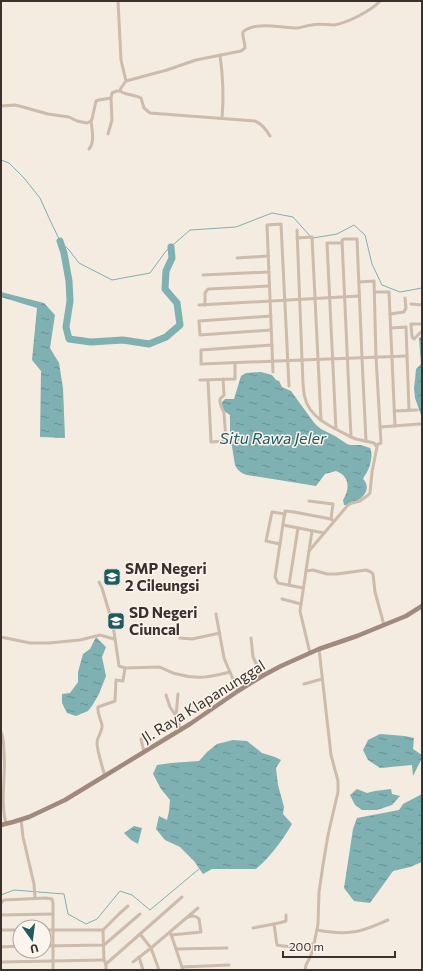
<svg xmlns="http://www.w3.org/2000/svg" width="423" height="971" viewBox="0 0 423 971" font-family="Commissioner,sans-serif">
	<defs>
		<pattern id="water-ripples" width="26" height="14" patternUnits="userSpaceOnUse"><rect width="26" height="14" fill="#7fb0b2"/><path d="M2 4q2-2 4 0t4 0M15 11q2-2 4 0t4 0" fill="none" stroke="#699091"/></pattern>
	</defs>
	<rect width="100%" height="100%" fill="#f4ebe1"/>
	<g fill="url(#water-ripples)">
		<path d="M1 292 44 303 55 315 50 348 59 363 63 388 65 438 40 437 41 371 32 360 37 308 1 297Z"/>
		<path d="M422 336V418L415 398 414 388 415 380 416 369 421 364 419 338Z"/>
		<path d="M261 372 272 375 276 380 279 381 282 387 291 391 315 424 321 429 335 436 347 444 350 445H361L370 448C373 453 371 464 368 470 367 473 364 476 363 479 375 491 356 505 344 505L343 500C350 489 350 476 336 471L325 474 316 486 247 475C241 473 238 471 235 465L230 434V415L224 411 222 405V402L225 399H234L241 376 246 373Z"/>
		<path d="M96 637 106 647 102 657 106 676 99 694 92 706 88 711 76 716 67 713 62 703V694L70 693 78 682V672L83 654 90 649Z"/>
		<path d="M380 734 405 736 414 738 413 749 422 755V758L413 776 412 765 380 768 368 760 363 750 368 740Z"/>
		<path d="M233 740 247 741 262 753 275 757 281 760 276 768 278 785 284 807 283 814 292 824C282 841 271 856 256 869H212L203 874 194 861 180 847 165 840 156 829 159 816 167 820 169 811 170 800 161 789 153 774 157 765 171 763 199 761 207 752 217 744Z"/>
		<path d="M357 789 367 793 375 791 391 789 392 794 400 796 392 805 377 810H362L355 805 350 795Z"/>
		<path d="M422 794V862L410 867 393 871 370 903 354 901 344 888 353 829 357 818 399 810 403 804Z"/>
		<path d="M134 826 142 828 138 844 131 840 124 833Z"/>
	</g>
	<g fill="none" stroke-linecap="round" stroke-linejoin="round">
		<g stroke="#7fb0b2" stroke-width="1">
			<path d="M1 160 9 163 24 178 40 198 49 218 60 241 69 250 79 263 112 280 150 273 166 251 190 230 236 227 272 213 293 217 311 237"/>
			<path d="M313 238 337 234 354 225 365 235 372 264 382 285 400 292 422 288"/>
			<path d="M1 895 14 890 64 894 68 914 86 924 97 919 120 891 132 895 150 910 199 869"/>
		</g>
		<path stroke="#7fb0b2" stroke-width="7" d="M60 241 64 253 69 281 70 301 66 327 69 339 91 342 123 340 149 344 166 337 180 325 177 303 165 289 166 271 172 258 171 247"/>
		<g stroke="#cdbbac" stroke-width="3">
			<path d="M118 1 121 60 126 81"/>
			<path d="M220 55C223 76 224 96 222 118"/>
			<path d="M120 91C127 96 134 94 141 98L144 108 150 113 255 121C262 124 266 129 270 136"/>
			<path d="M1 106 15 105 23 107 48 114 69 117 77 121 87 123 91 121 92 119 96 101 99 100 111 98 112 93 117 91H120L121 88 126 81 167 70 196 60 241 51 245 48C245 42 242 37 243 32 254 21 282 28 297 28 302 28 306 25 312 25 319 23 326 25 334 25 347 23 371 11 380 1"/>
			<path d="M108 134 112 120 111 98"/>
			<path d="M89 149C95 142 92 130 91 121"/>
			<path d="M297 230 302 360 407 356"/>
			<path d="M297 238 312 237 321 420"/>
			<path d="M237 258 268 256"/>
			<path d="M203 275 269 272"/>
			<path d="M359 282 374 281 376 357 381 443 376 445"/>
			<path d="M375 292H389L395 426"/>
			<path d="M411 304 422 305"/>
			<path d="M199 305 359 296"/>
			<path d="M205 305V293L208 289 269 286"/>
			<path d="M390 314 404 312 406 308 405 298"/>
			<path d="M271 316 199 321 200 335 271 330"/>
			<path d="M422 324H411L412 337 414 339 422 331"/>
			<path d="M391 328 406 327 409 410"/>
			<path d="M272 345 201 350V364L302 360C303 371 302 388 305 398 310 419 334 428 351 437L356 439 374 443 377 447 372 472 370 493 367 496 360 501 352 503 348 505 309 551 300 611 310 653"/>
			<path d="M273 372 267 225 281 224 289 386"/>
			<path d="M200 380 235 379V363"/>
			<path d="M208 380 211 442 226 441 224 413 221 406 220 402V399L224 395 223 379"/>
			<path d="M394 411 417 410"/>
			<path d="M380 427 420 424"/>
			<path d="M336 429 327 243H342"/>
			<path d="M351 437 342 240 344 239H357L362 358 366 441"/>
			<path d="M309 501 333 504 331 519"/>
			<path d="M283 525 324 533"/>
			<path d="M280 544 266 541 272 512 285 514"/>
			<path d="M309 551 312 531"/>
			<path d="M306 571 313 570 327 574H337L366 570 371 572 373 574 375 592 384 625"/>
			<path d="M99 582 102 588 113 625 119 666 125 668 159 667C166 669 171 673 177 674 197 680 210 677 230 672"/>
			<path d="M289 585 298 528"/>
			<path d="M303 588 278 583 275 577 285 511 294 512 331 519 334 521"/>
			<path d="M282 599 301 604"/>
			<path d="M216 614 224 658 238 691"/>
			<path d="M1 637 30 643H49L80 640 100 635 114 639"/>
			<path d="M180 638 192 639 220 633"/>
			<path d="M251 638 253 657 261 674 264 675"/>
			<path d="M304 684 322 679"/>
			<path d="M166 695 170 707 176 716 181 730"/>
			<path d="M176 716 178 694"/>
			<path d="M1 732C4 739 4 746 4 754 6 777 0 801 6 824"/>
			<path d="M141 739 144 752"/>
			<path d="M105 777C103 768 97 751 97 743 97 737 103 731 102 725 101 719 97 714 98 707L115 701 116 680 123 681 125 668"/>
			<path d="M21 819 23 837 34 884 35 898"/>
			<path d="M1 903 4 900 46 898 52 899 53 903V970"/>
			<path d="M1 915 53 914"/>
			<path d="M286 915V921L283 922 274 924 277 945C288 948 302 946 314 944"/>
			<path d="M253 928 274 924"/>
			<path d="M1 930H20"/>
			<path d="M44 930H103L120 913 128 906"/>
			<path d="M103 930 104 960 106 964V970"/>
			<path d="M317 930C328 932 340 934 352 932 364 931 376 925 388 920"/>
			<path d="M140 934 151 948 159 970"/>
			<path d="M171 934 183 970"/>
			<path d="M171 935 201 932 199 919C196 915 192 916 188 917"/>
			<path d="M44 946 104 945 140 914"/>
			<path d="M1 947 20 946"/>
			<path d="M176 949 227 948"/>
			<path d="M139 957 143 970"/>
			<path d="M1 962 104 960"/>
			<path d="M133 962 151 948 198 908"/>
			<path d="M106 964 182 897"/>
			<path d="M182 967 229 965"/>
			<path d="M305 970 306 965 311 955 314 944 318 924 319 892 323 865 328 835 338 792V781L331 755 319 649"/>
		</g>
		<path stroke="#a18a7d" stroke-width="4.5" d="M1 825 13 822 29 817 65 800 190 724 238 691 264 675 281 666 319 649 357 636 406 616 422 606"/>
	</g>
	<defs>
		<symbol id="school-square" viewBox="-11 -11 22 22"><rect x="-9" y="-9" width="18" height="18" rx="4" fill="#1f5a5e" stroke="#fbf5ee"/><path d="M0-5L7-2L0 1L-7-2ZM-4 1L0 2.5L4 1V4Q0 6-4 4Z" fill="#fff"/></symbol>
	</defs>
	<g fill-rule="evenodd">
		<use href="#school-square" x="102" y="567" width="20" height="20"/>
		<use href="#school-square" x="106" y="611" width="20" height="20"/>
	</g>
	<g text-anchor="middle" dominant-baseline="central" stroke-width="3" stroke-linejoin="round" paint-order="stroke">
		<g font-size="15" font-weight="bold" fill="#3b302b" stroke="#fbf5ee" text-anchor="start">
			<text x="125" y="568">SMP Negeri<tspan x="125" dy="17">2 Cileungsi</tspan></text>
			<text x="129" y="612">SD Negeri<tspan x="129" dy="17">Ciuncal</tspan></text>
		</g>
		<g font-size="15" fill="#3b302b" stroke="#fbf5ee">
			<text transform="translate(203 701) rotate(-32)">Jl. Raya Klapanunggal</text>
		</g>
		<g font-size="16" font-style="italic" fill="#1f5a5e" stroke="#fbf5ee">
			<text x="273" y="437">Situ Rawa Jeler</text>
		</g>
	</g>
	<rect width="423" height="971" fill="none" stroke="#3b302b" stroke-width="4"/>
	<g transform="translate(32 939) rotate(166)"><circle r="19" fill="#fbf5ee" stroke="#aea6a0"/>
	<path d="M0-3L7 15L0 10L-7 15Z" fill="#1f5a5e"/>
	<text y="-6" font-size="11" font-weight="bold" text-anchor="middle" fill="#3b302b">U</text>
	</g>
	<path d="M283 951v6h112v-6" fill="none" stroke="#3b302b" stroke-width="2"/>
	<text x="289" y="951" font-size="12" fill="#3b302b" stroke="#fbf5ee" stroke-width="3" paint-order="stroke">200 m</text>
</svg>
